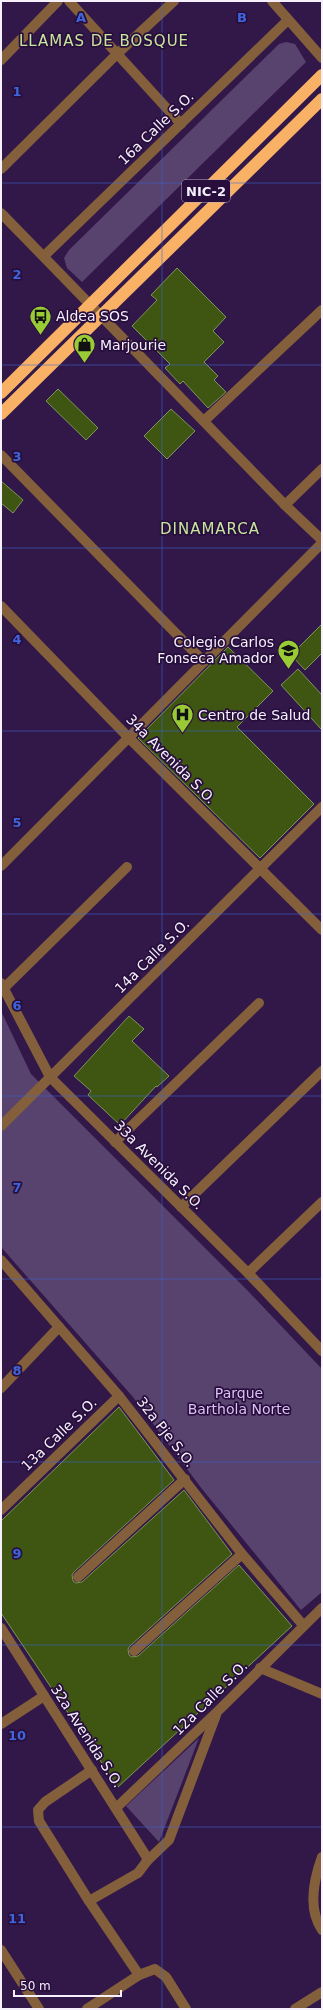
<svg xmlns="http://www.w3.org/2000/svg" width="323" height="2010" viewBox="0 0 323 2010" font-family="'DejaVu Sans',sans-serif">
	<rect width="100%" height="100%" fill="#321848"/>
	<g fill="#58426e">
		<path d="M286 42 295 44 306 62 82 282 67 268 64 258 69 250 279 44Z"/>
		<path d="M1 1011 31 1074 249 1292 322 1369V1592L301 1610 202 1489 133 1397 1 1247Z"/>
		<path d="M199 1738 159 1842 126 1806Z"/>
	</g>
	<g fill="#3f5613" stroke="#7d9559">
		<path d="M177 268 226 317 213 331 224 342 204 362 218 376 214 380 226 392 208 408 183 381 180 384 165 368 170 364 132 326 157 300 151 295Z"/>
		<path d="M58 389 98 428 86 440 46 401Z"/>
		<path d="M171 409 195 431 167 459 144 436Z"/>
		<path d="M1 481 23 500 13 513 1 503Z"/>
		<path d="M322 624V653L305 670 291 655Z"/>
		<path d="M228 647 273 691 237 727 314 804 260 858 138 738Z"/>
		<path d="M298 669 322 695V730L281 685Z"/>
		<path d="M129 1016 144 1029 132 1041 169 1076 157 1087 156 1086 120 1125 88 1095 91 1091 74 1076Z"/>
		<path d="M119 1407 174 1480 74 1572 72 1575 73 1581 76 1583 82 1582 184 1490 232 1554 130 1646 128 1649 129 1655 132 1657 138 1656 239 1565 292 1626 118 1787 1 1613V1521Z"/>
	</g>
	<g fill="none" stroke-linecap="round" stroke-linejoin="round">
		<g stroke="#83603b" stroke-width="10">
			<path d="M69 1 181 124"/>
			<path d="M272 1 322 58"/>
			<path d="M1 60 58 1"/>
			<path d="M1 169 117 54 174 1"/>
			<path d="M1 213 285 505 322 540"/>
			<path d="M44 256 288 20"/>
			<path d="M204 421 322 310"/>
			<path d="M1 455 204 662"/>
			<path d="M285 505 322 469"/>
			<path d="M1 606 128 737 322 930"/>
			<path d="M1 866 322 543"/>
			<path d="M1 983 50 1077 248 1273 322 1351"/>
			<path d="M4 988 127 867"/>
			<path d="M1 1126 322 807"/>
			<path d="M115 1142 259 1003"/>
			<path d="M181 1207 322 1071"/>
			<path d="M1 1260 119 1396 242 1554 303 1625"/>
			<path d="M248 1273 322 1202"/>
			<path d="M1 1388 59 1327"/>
			<path d="M1 1510 119 1396"/>
			<path d="M78 1577 185 1479"/>
			<path d="M1 1628 146 1856 147 1861"/>
			<path d="M134 1651 242 1554"/>
			<path d="M260 1668 322 1694"/>
			<path d="M1 1724 44 1696"/>
			<path d="M92 1770 45 1802 38 1810 39 1821 89 1901 139 1975"/>
			<path d="M116 1808 217 1712 322 1608"/>
			<path d="M322 1857C314 1879 307 1908 322 1930"/>
			<path d="M89 1901 138 1873 147 1861 169 1840 216 1715"/>
			<path d="M1 1950 39 2009"/>
			<path d="M87 2009 139 1975 155 1969 166 1977 186 2009"/>
			<path d="M295 2009 322 1992"/>
		</g>
		<g stroke="#f8b165" stroke-width="12">
			<path d="M1 393 322 75"/>
			<path d="M1 414 322 99"/>
		</g>
	</g>
	<path fill="none" stroke="#3d66dd" stroke-width="1" stroke-opacity="0.55" d="M162 1V2009M1 183H322M1 365H322M1 548H322M1 731H322M1 914H322M1 1096H322M1 1279H322M1 1462H322M1 1645H322M1 1827H322"/>
	<defs>
		<symbol id="bus-pin" viewBox="-11 -11 22 30"><path d="M0 17L-7.5 6A9.5 9.5 0 1 1 7.5 6Z" fill="#99cb35" stroke="#280e3d"/><path d="M-5-6H5V4H4V6H2V4H-2V6H-4V4H-5ZM-3.5-4V0h7V-4ZM-3.5 1.2v1.5H-2V1.2ZM2 1.2v1.5H3.5V1.2Z" fill="#111"/></symbol>
		<symbol id="shop-pin" viewBox="-11 -11 22 30"><path d="M0 17L-7.5 6A9.5 9.5 0 1 1 7.5 6Z" fill="#99cb35" stroke="#280e3d"/><path d="M-5-2.5h2.3a2.7 3.5 0 0 1 5.4 0H5L5.5 6h-11ZM-1.5-2.5h3a1.5 2.3 0 0 0-3 0Z" fill="#111"/></symbol>
		<symbol id="school-pin" viewBox="-11 -11 22 30"><path d="M0 17L-7.5 6A9.5 9.5 0 1 1 7.5 6Z" fill="#99cb35" stroke="#280e3d"/><path d="M0-5L7-2L0 1L-7-2ZM-4 1L0 2.5L4 1V4Q0 6-4 4Z" fill="#111"/></symbol>
		<symbol id="hospital-pin" viewBox="-11 -11 22 30"><path d="M0 17L-7.5 6A9.5 9.5 0 1 1 7.5 6Z" fill="#99cb35" stroke="#280e3d"/><path d="M-5-5h3v3.5h4V-5h3V5h-3V1.5h-4V5h-3Z" fill="#111"/></symbol>
	</defs>
	<g fill-rule="evenodd">
		<use href="#bus-pin" x="28" y="304" width="25" height="34"/>
		<use href="#shop-pin" x="72" y="332" width="25" height="34"/>
		<use href="#school-pin" x="276" y="638" width="25" height="34"/>
		<use href="#hospital-pin" x="170" y="702" width="25" height="34"/>
	</g>
	<g text-anchor="middle" dominant-baseline="central" stroke-width="3.5" stroke-linejoin="round" paint-order="stroke">
		<rect fill="#280e3d" stroke="#b8acc3" stroke-width="1" x="182" y="180" width="48" height="22" rx="3"/>
		<g font-size="13" font-weight="bold" fill="#f5f0fc">
			<text x="206" y="191">NIC-2</text>
		</g>
		<g font-size="14" fill="#f5f0fc" stroke="#280e3d">
			<text transform="translate(156 128) rotate(-44)">16a Calle S.O.</text>
			<text transform="translate(171 759) rotate(45)">34a Avenida S.O.</text>
			<text transform="translate(152 956) rotate(-45)">14a Calle S.O.</text>
			<text transform="translate(159 1165) rotate(45)">33a Avenida S.O.</text>
			<text transform="translate(166 1432) rotate(52)">32a Pje S.O.</text>
			<text transform="translate(59 1434) rotate(-44)">13a Calle S.O.</text>
			<text transform="translate(210 1698) rotate(-45)">12a Calle S.O.</text>
			<text transform="translate(87 1736) rotate(57)">32a Avenida S.O.</text>
		</g>
		<g font-size="14" fill="#f5f0fc" stroke="#280e3d" text-anchor="start">
			<text x="56" y="316">Aldea SOS</text>
			<text x="100" y="345">Marjourie</text>
			<text x="274" y="642" text-anchor="end">Colegio Carlos<tspan x="274" dy="16">Fonseca Amador</tspan></text>
			<text x="198" y="715">Centro de Salud</text>
		</g>
		<g font-size="14" fill="#dac1f5" stroke="#280e3d">
			<text x="239" y="1393">Parque<tspan x="239" dy="16">Barthola Norte</tspan></text>
		</g>
		<g font-size="15" letter-spacing="1" fill="#c7e59d" stroke="#280e3d">
			<text x="104" y="41">LLAMAS DE BOSQUE</text>
			<text x="210" y="529">DINAMARCA</text>
		</g>
	</g>
	<g font-size="13" text-anchor="middle" font-weight="bold" fill="#3d66dd" stroke="#280e3d" stroke-width="3.5" stroke-linejoin="round" paint-order="stroke">
		<text x="81" y="22">A</text>
		<text x="242" y="22">B</text>
		<text x="17" y="96">1</text>
		<text x="17" y="279">2</text>
		<text x="17" y="461">3</text>
		<text x="17" y="644">4</text>
		<text x="17" y="827">5</text>
		<text x="17" y="1010">6</text>
		<text x="17" y="1192">7</text>
		<text x="17" y="1375">8</text>
		<text x="17" y="1558">9</text>
		<text x="17" y="1740">10</text>
		<text x="17" y="1923">11</text>
	</g>
	<rect width="323" height="2010" fill="none" stroke="#f5f0fc" stroke-width="4"/>
	<path d="M14 1990v6h107v-6" fill="none" stroke="#f5f0fc" stroke-width="2"/>
	<text x="20" y="1990" font-size="12" fill="#f5f0fc" stroke="#280e3d" stroke-width="3" paint-order="stroke">50 m</text>
</svg>
